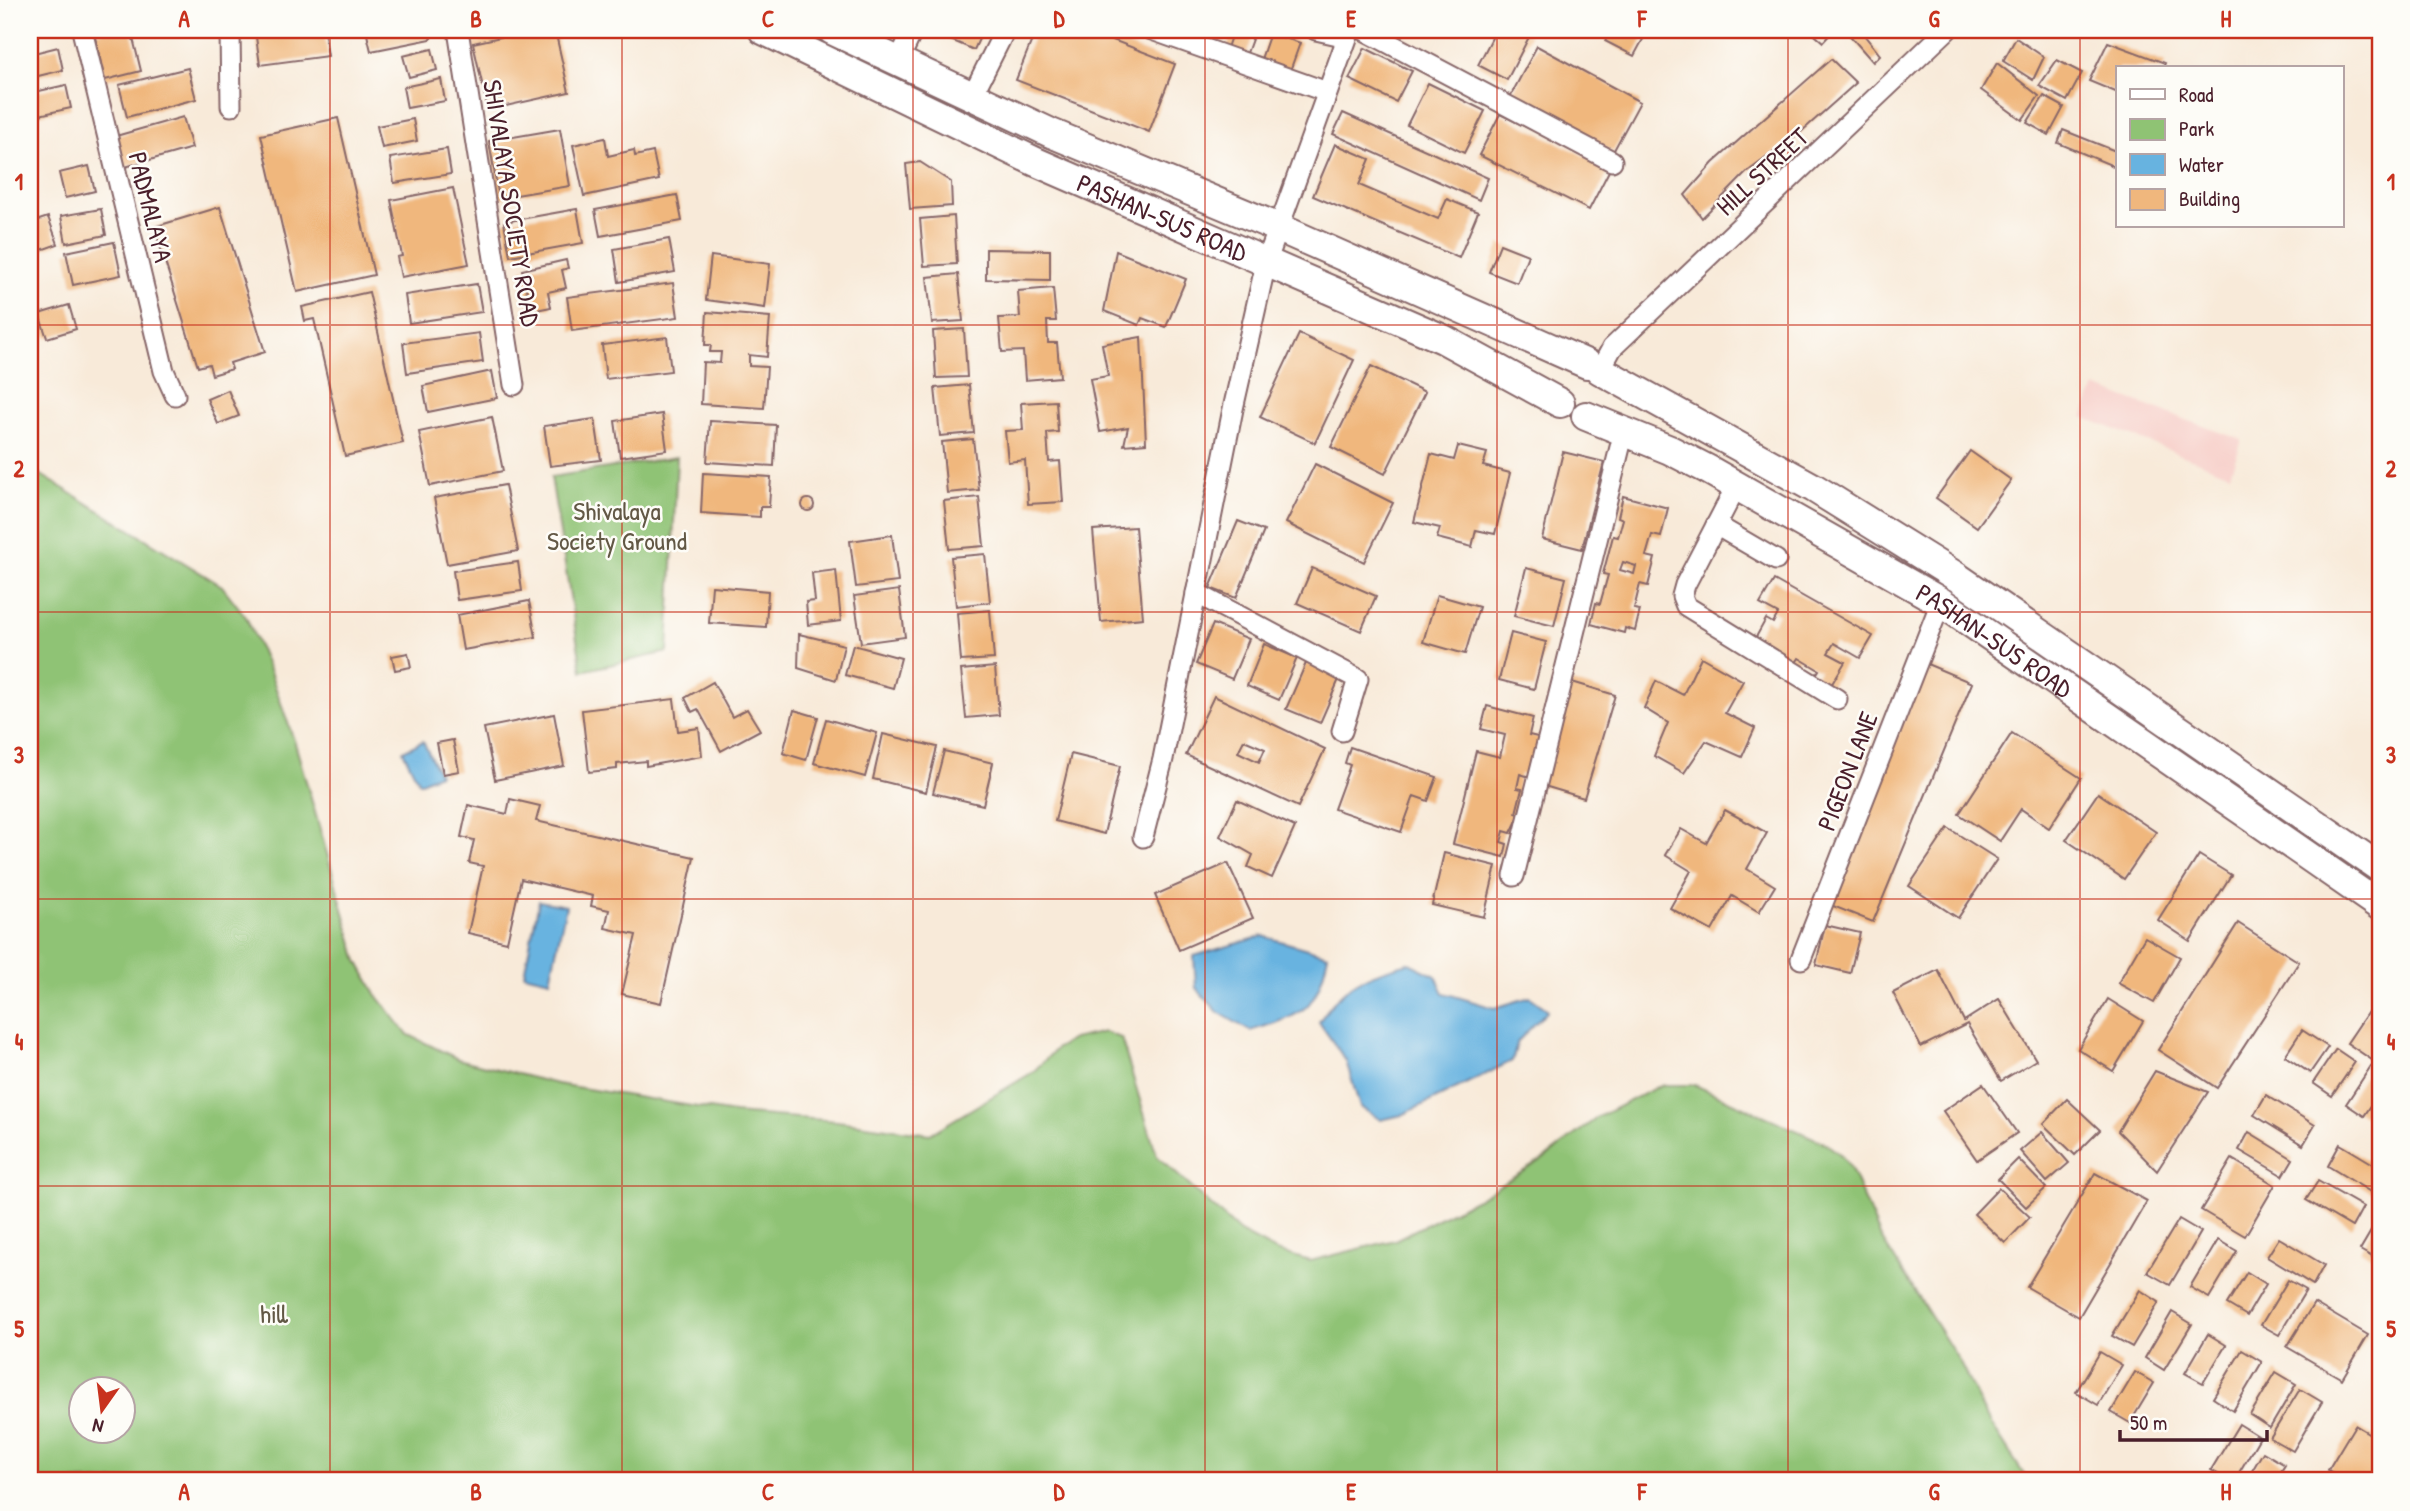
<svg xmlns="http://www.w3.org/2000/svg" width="2410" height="1511" viewBox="0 0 2410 1511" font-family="'Patrick Hand',sans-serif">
	<rect width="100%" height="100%" fill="#fdfcf7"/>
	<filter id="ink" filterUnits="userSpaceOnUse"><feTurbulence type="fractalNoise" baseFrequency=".0143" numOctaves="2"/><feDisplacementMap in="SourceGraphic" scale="14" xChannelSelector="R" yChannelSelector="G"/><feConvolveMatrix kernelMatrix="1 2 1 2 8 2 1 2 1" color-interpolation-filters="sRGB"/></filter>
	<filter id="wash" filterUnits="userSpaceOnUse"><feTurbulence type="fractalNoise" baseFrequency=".00686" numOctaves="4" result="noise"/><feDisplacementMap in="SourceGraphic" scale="28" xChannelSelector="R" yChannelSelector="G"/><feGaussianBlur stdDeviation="1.57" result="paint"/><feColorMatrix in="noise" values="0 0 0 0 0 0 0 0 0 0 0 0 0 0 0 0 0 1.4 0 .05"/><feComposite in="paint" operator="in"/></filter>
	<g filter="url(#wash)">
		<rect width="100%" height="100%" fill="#f8ead9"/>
		<path fill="#f7d0ca" d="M2095 387 2242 440 2230 474 2083 417Z"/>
		<g fill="#8fc374" stroke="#6c7150" stroke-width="2" fill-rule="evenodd">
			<path d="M677 457 668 652 582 671 551 477Z"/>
			<path d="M30 468 222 586 246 617 270 672 295 743 358 961 376 994 407 1034 458 1059 557 1084 734 1113 837 1121 930 1134 1033 1072 1057 1048 1073 1039 1104 1032 1121 1038 1157 1156 1240 1232 1276 1251 1310 1261 1395 1240 1477 1199 1542 1160 1598 1117 1661 1085H1695L1825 1143 1840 1154 1850 1167 1881 1238 1958 1359 1986 1416 2028 1481H30ZM80 1388H122V1430H80Z"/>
		</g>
		<g fill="#67b3e0" stroke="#586986" stroke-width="2">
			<path d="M423 741 439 774 419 783 403 751Z"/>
			<path d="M539 901 566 906 550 980 524 974Z"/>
			<path d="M1263 936 1328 955C1315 1013 1304 1014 1250 1031L1218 1012 1196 988 1194 956Z"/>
			<path d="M1409 963 1436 976 1444 993 1494 1008 1530 997 1548 1010 1518 1041 1512 1061 1402 1115 1381 1120 1360 1107 1346 1061 1319 1022C1343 984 1366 974 1409 963Z"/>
		</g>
		<g id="blocks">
			<g fill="#f0b77d" fill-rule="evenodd">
				<path d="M108 30H131L141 71 105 80 94 33Z"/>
				<path d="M255 30H324L328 56 260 65Z"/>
				<path d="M366 30H430L431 39 371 51Z"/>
				<path d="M533 30H555L569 92 488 110 473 43Z"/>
				<path d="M942 30H983L974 50 939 35Z"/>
				<path d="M1036 30H1087L1175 64 1149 132 1016 80Z"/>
				<path d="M1233 30 1255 31 1244 61 1225 54Z"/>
				<path d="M1496 30H1520L1530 35 1507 80 1478 65Z"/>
				<path d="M1610 30H1648L1634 56 1605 41Z"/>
				<path d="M1809 30H1834L1823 42Z"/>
				<path d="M1845 30H1860L1880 55 1873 62Z"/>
				<path d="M1270 33 1300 43 1290 71 1260 62Z"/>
				<path d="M2016 38 2044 57 2033 80 2003 61Z"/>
				<path d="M2108 42 2165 63 2163 68H2118V93L2089 81Z"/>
				<path d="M1537 46 1640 102 1613 152 1510 97Z"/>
				<path d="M58 47 63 70 30 78V54Z"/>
				<path d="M1365 48 1412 71 1396 102 1349 79Z"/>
				<path d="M432 49 437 70 409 77 403 56Z"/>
				<path d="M1831 59 1856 83 1801 132 1747 172 1702 218 1685 195 1713 163Z"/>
				<path d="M2057 60 2082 73 2067 101 2039 86Z"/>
				<path d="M1997 63 2039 96 2022 120 1981 90Z"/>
				<path d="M188 68 196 99 127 117 119 85Z"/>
				<path d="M441 79 445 101 407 108 403 87Z"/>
				<path d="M1428 83 1485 111 1464 153 1407 125Z"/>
				<path d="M66 85 71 108 30 117V93Z"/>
				<path d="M2044 96 2064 107 2049 135 2027 123Z"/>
				<path d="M1343 113 1488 178 1479 200 1333 134Z"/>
				<path d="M1500 114 1610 169 1589 210 1479 155Z"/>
				<path d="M183 117 192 148 125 167 116 136Z"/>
				<path d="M338 118 374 275 297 292 261 135Z"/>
				<path d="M413 119 417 141 382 148 377 126Z"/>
				<path d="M560 129 570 186 499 198 489 141Z"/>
				<path d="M2063 130 2118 152V168L2058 143Z"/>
				<path d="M605 138 608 156 634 150 635 156 653 152 659 180 584 196 573 145Z"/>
				<path d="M1335 144 1370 159 1359 185 1438 219 1447 199 1478 212 1459 258 1313 196Z"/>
				<path d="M447 149 451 174 394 183 390 158Z"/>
				<path d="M920 162 951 182 952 206 910 209 906 164Z"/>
				<path d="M89 166 95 191 65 198 59 173Z"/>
				<path d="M453 188 469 264 401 277 397 257 402 256 391 200Z"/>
				<path d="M677 195 682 221 600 236 595 210Z"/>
				<path d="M220 207 265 352 230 363 232 369 212 375 209 364 198 367 154 227Z"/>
				<path d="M101 209 106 235 66 243 61 216Z"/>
				<path d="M577 209 583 243 510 256 504 222Z"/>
				<path d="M954 216 957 264 924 266 920 219Z"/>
				<path d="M48 217 58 244 30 254V223Z"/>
				<path d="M669 239 675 272 619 282 614 249Z"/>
				<path d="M114 242 121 275 73 285 66 252Z"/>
				<path d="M1500 244 1528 255 1517 283 1489 272Z"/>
				<path d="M986 249 1050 250V280L986 279Z"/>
				<path d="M1116 251 1186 279 1166 327 1142 318 1139 325 1104 311Z"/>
				<path d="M711 256 770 264 765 308 706 300Z"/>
				<path d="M566 260 568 268 562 270 566 288 548 292 551 307 531 311 522 270Z"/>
				<path d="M958 274 963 321 932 323 927 277Z"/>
				<path d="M673 283 678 317 572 331 567 297Z"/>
				<path d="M477 284 482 312 409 323 405 295Z"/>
				<path d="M1053 288 1056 321H1047L1048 343H1057L1060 377 1025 380 1023 351 1002 352 999 318 1020 317 1018 291Z"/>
				<path d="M369 292 403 443 345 456 314 319 305 321 302 307Z"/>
				<path d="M69 305 76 329 47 338 39 314Z"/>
				<path d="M707 312 770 317 767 357 749 355V366L767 367 764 408 701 404 703 362 720 363 721 352H710L711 345H705Z"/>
				<path d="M964 329 967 377 936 378 933 331Z"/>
				<path d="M479 333 483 362 407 373 403 343Z"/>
				<path d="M1299 334 1354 360 1315 443 1260 417Z"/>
				<path d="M667 337 671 371 606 379 602 345Z"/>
				<path d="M1141 337 1146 443 1124 445 1128 427 1100 432 1090 379 1108 376 1102 344Z"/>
				<path d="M1371 366 1425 392 1385 474 1331 447Z"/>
				<path d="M492 371 497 398 428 412 423 386Z"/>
				<path d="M969 385 974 433 940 436 935 388Z"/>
				<path d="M228 390 239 416 218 424 207 399Z"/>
				<path d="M1056 401 1058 432 1047 433 1049 462 1060 461 1063 502 1028 504 1025 460 1008 462 1005 431 1023 430 1021 403Z"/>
				<path d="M662 414 667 450 620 457 615 421Z"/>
				<path d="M492 417 503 471 430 486 419 432Z"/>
				<path d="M595 419 601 460 550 466 544 426Z"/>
				<path d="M710 421 776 425 774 466 707 462Z"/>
				<path d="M973 439 979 490 947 493 942 442Z"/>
				<path d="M1458 446 1487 453 1483 466 1510 473 1495 534 1476 530 1472 547 1437 538 1440 528 1414 522 1431 454 1454 460Z"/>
				<path d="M1970 451 2011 480 1977 527 1936 498Z"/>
				<path d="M1563 452 1604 462 1582 549 1542 539Z"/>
				<path d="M1315 464 1393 503 1364 562 1286 523Z"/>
				<path d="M703 473 771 477 769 507H760V517L701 513Z"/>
				<path d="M505 485 518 551 447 564 434 498Z"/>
				<path d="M1623 496 1668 508 1661 537 1652 535 1646 556 1655 558 1648 586 1640 584 1634 609 1640 610 1635 631 1625 628 1624 633 1591 624 1596 603 1600 604 1608 575 1603 574 1613 536 1618 537 1623 519 1618 517ZM1623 562 1636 566 1634 574 1620 570Z"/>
				<path d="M979 497 984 546 949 549 944 501Z"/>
				<circle cx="808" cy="505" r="6"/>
				<path d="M1238 521 1264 531 1236 598 1210 588Z"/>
				<path d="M1135 527 1143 618 1101 622 1093 530Z"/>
				<path d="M892 535 898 582 856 587 850 541Z"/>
				<path d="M985 554 990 602 956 606 951 557Z"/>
				<path d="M518 562 522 591 457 600 453 571Z"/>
				<path d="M1312 568 1376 596 1361 631 1297 603Z"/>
				<path d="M1526 568 1566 578 1554 626 1514 616Z"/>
				<path d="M836 570 841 621 808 625 806 602 815 601 812 573Z"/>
				<path d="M1774 580 1873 636 1860 658 1834 643 1828 653 1845 662 1830 687 1814 678 1819 670 1799 658 1792 669 1751 646 1766 619 1773 623 1778 614 1760 604Z"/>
				<path d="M712 586 768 591 766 627 709 623Z"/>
				<path d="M899 590 905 637 861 643 854 596Z"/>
				<path d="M1437 595 1479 607 1465 654 1423 642Z"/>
				<path d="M529 601 536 637 463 650 457 615Z"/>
				<path d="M990 610 994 659 961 661 957 613Z"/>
				<path d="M1213 624 1249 639 1232 679 1196 664Z"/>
				<path d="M1511 633 1546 642 1534 689 1499 680Z"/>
				<path d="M799 634 844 645 836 680 798 668Z"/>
				<path d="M1264 644 1297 658 1279 700 1247 686Z"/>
				<path d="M853 645 901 658 893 688 845 675Z"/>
				<path d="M408 653 411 667 395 670 392 656Z"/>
				<path d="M1701 657 1743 681 1725 713 1755 728 1742 757 1706 741 1684 773 1654 756 1668 723 1644 708 1656 681 1683 695Z"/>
				<path d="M1306 663 1340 677 1320 723 1286 709Z"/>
				<path d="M1927 664 1972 683 1873 922 1828 904Z"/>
				<path d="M995 667 999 715 966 718 961 670Z"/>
				<path d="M713 682 732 717 747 709 760 730 721 751 698 709 692 712 685 698Z"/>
				<path d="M1572 682 1615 695 1584 798 1541 785Z"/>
				<path d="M1214 696 1325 749 1298 807 1186 755ZM1244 740 1265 749 1259 762 1238 752Z"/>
				<path d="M674 699 678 731 699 728 702 756 646 766V761L617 764V769L589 772 582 710Z"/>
				<path d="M1487 706 1533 718 1529 735 1546 739 1530 777 1520 774 1517 788 1522 789 1516 813 1520 814 1511 833 1504 831 1501 842 1507 844 1504 857 1453 844 1476 751 1500 757 1505 735 1481 729Z"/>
				<path d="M794 710 818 717 806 760 783 753Z"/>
				<path d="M554 714 564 766 495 780 484 728Z"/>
				<path d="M826 719 877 733 865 777 814 763Z"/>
				<path d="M2012 733 2081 778 2049 828 2021 809 2000 841 1959 814Z"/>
				<path d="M883 734 937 747 926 792 873 779Z"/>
				<path d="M453 740 459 771 443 774 437 743Z"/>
				<path d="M1350 747 1437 777 1428 801 1414 796 1401 832 1334 809 1350 765 1345 763Z"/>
				<path d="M944 751 993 763 983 805 933 793Z"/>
				<path d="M1071 754 1120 766 1104 834 1055 821Z"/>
				<path d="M2098 793 2156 832 2124 879 2066 840Z"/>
				<path d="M510 799 540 806 536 821 694 857 661 1003 622 994 636 935 605 928 609 910 591 906 593 896 521 879 507 942 468 933 483 866 469 863 474 840 461 837 468 805 507 814Z"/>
				<path d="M1237 800 1295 827 1272 878 1248 867 1253 855 1220 836Z"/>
				<path d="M1725 810 1767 833 1747 869 1775 886 1759 912 1732 896 1712 931 1670 908 1691 871 1665 855 1681 829 1706 843Z"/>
				<path d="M1948 828 1997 859 1958 918 1909 886Z"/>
				<path d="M1444 853 1496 866 1484 917 1432 905Z"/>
				<path d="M2199 855 2231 875 2190 941 2158 920Z"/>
				<path d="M1228 863 1253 918 1179 950 1155 895Z"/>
				<path d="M2238 923 2299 962 2217 1088 2158 1050Z"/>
				<path d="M1825 925 1860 933 1850 973 1816 965Z"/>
				<path d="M2145 937 2180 957 2154 1003 2118 983Z"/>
				<path d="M1938 970 1964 1021 1999 999 2036 1060 2001 1081 1967 1024 1921 1047 1893 993Z"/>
				<path d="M2380 994V1061L2378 1064 2347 1043Z"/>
				<path d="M2108 999 2143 1021 2113 1071 2078 1049Z"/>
				<path d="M2302 1030 2328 1047 2310 1073 2285 1056Z"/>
				<path d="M2336 1049 2355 1062 2332 1096 2313 1083Z"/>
				<path d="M2371 1066 2380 1073V1092L2364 1116 2346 1104Z"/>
				<path d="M2155 1071 2208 1092 2157 1171 2118 1131Z"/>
				<path d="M1983 1084 2017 1133 1977 1160 1943 1111Z"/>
				<path d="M2266 1095 2315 1125 2303 1145 2254 1115Z"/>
				<path d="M2067 1099 2100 1130 2075 1155 2043 1124Z"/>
				<path d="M2042 1132 2069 1163 2047 1182 2020 1151Z"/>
				<path d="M2249 1132 2293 1159 2283 1176 2239 1150Z"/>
				<path d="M2340 1144 2380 1168V1183L2374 1194 2328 1166Z"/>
				<path d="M2018 1159 2046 1188 2026 1207 1998 1179Z"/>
				<path d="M2232 1159 2275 1185 2245 1236 2201 1210Z"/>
				<path d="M2095 1173 2147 1201 2079 1317 2027 1287Z"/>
				<path d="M2318 1181 2363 1207 2352 1227 2306 1200Z"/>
				<path d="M1999 1188 2030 1217 2005 1243 1974 1214Z"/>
				<path d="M2380 1216V1248L2374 1258 2360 1250Z"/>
				<path d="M2179 1219 2201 1232 2170 1285 2147 1272Z"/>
				<path d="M2279 1238 2324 1265 2313 1285 2267 1257Z"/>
				<path d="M2218 1240 2237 1251 2209 1298 2190 1287Z"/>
				<path d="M2247 1272 2266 1284 2247 1316 2227 1304Z"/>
				<path d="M2288 1280 2306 1290 2279 1335 2261 1325Z"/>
				<path d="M2140 1290 2159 1302 2132 1347 2112 1336Z"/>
				<path d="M2314 1303 2368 1335 2342 1379 2287 1347Z"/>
				<path d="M2172 1312 2192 1324 2164 1370 2145 1358Z"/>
				<path d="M2208 1334 2226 1345 2203 1383 2185 1373Z"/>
				<path d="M2242 1350 2262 1362 2233 1411 2213 1398Z"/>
				<path d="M2100 1352 2122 1365 2098 1405 2076 1392Z"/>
				<path d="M2135 1372 2154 1383 2130 1423 2111 1412Z"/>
				<path d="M2276 1372 2296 1384 2270 1428 2250 1415Z"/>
				<path d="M2300 1389 2322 1402 2293 1451 2270 1438Z"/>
				<path d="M2239 1424 2260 1437 2234 1481H2230L2211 1470Z"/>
				<path d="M2355 1425 2380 1440V1481H2347L2328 1470Z"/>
				<path d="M2263 1452 2285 1465 2275 1481H2246Z"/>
			</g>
		</g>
	</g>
	<g filter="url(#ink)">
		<use href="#blocks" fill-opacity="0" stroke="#876668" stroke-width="2"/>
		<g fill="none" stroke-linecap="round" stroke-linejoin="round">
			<defs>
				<g id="minor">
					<path d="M82 30 164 371 175 395"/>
					<path d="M230 30 231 106"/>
					<path d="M458 30 514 385"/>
					<path d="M1152 30 1327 92"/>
					<path d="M1316 30 1347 37"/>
					<path d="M1364 30 1612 161"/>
					<path d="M898 62 913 30"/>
					<path d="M972 96 1005 30"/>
					<path d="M1600 370 1612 348 1947 30"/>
					<path d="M1737 485 1685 585 1682 596 1686 606 1837 699"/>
					<path d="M1716 525 1776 560"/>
					<path d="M1196 593 1358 679 1342 731"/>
					<path d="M1143 837 1163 759 1233 409 1266 263 1350 30"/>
					<path d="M1514 876 1624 431"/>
					<path d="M1801 959 1941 602"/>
				</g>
				<g id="secondary">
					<path id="s1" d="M763 30 1036 162 1443 339 1560 403"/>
					<path d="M832 30 1051 133 1279 228 1587 364"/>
					<path d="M1600 370 1814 488 1957 577 2380 868"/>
					<path id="s2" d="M1586 416 1670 450 1707 469 1941 602 2380 906"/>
				</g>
			</defs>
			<use href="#minor" stroke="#876668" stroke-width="23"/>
			<use href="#secondary" stroke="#876668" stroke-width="32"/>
			<use href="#minor" stroke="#fff" stroke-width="19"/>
			<use href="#secondary" stroke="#fff" stroke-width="28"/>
		</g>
	</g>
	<path fill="none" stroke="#c8321e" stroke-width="2" stroke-opacity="0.55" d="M330 30V1481M622 30V1481M913 30V1481M1205 30V1481M1497 30V1481M1788 30V1481M2080 30V1481M30 325H2380M30 612H2380M30 899H2380M30 1186H2380"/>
	<g text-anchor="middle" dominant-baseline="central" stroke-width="5" stroke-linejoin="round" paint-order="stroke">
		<g font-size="26" fill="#4a1f2b" stroke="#fdfcf7">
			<text transform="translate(1762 171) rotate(-43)">HILL STREET</text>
			<text transform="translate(512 203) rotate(81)">SHIVALAYA SOCIETY ROAD</text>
			<text transform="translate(151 207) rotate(76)">PADMALAYA</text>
			<text stroke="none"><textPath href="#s1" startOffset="441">PASHAN-SUS ROAD</textPath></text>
			<text stroke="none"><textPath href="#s2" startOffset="467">PASHAN-SUS ROAD</textPath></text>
			<text transform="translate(1847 771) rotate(-69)">PIGEON LANE</text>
		</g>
		<g font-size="26" fill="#625845" stroke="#fdfcf7">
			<text x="617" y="510">Shivalaya<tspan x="617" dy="30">Society Ground</tspan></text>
			<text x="274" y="1313">hill</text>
		</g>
	</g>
	<rect width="2410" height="1511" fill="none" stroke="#fdfcf7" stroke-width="77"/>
	<rect x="2116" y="66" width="228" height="161" fill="#fdfcf7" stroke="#b5a4a5" stroke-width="2"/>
	<rect x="2130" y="89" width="35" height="10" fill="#ffffff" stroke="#b5a4a5" stroke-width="2"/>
	<text x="2179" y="102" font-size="21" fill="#4a1f2b">Road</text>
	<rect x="2130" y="119" width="35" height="21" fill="#8fc374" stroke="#b5a4a5" stroke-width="2"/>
	<text x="2179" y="136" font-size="21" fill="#4a1f2b">Park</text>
	<rect x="2130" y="154" width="35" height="21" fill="#67b3e0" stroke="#b5a4a5" stroke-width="2"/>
	<text x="2179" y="172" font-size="21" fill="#4a1f2b">Water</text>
	<rect x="2130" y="189" width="35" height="21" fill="#f0b77d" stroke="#b5a4a5" stroke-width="2"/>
	<text x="2179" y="206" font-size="21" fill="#4a1f2b">Building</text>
	<g transform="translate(102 1410) rotate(194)"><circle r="33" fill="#fdfcf7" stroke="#b5a4a5" stroke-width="2"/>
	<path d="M0-5L12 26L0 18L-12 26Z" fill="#c8321e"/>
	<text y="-10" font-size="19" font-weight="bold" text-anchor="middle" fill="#4a1f2b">N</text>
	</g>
	<path d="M2120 1430v10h147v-10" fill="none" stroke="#4a1f2b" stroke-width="3.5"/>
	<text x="2130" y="1430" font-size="21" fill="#4a1f2b" stroke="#fdfcf7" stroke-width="5" paint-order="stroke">50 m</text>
	<rect x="38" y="38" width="2334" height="1434" fill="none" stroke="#c8321e" stroke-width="2.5"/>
	<g font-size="23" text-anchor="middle" font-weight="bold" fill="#c8321e">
		<text x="184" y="27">A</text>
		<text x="476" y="27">B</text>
		<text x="768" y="27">C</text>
		<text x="1059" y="27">D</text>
		<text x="1351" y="27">E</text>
		<text x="1642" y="27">F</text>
		<text x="1934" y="27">G</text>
		<text x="2226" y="27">H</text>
		<text x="19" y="190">1</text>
		<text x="2391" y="190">1</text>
		<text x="19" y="477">2</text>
		<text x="2391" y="477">2</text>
		<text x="19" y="763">3</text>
		<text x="2391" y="763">3</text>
		<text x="19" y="1050">4</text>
		<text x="2391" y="1050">4</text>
		<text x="19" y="1337">5</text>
		<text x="2391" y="1337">5</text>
		<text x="184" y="1500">A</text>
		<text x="476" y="1500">B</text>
		<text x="768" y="1500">C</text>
		<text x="1059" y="1500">D</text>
		<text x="1351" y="1500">E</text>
		<text x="1642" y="1500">F</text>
		<text x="1934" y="1500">G</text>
		<text x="2226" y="1500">H</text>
	</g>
</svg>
